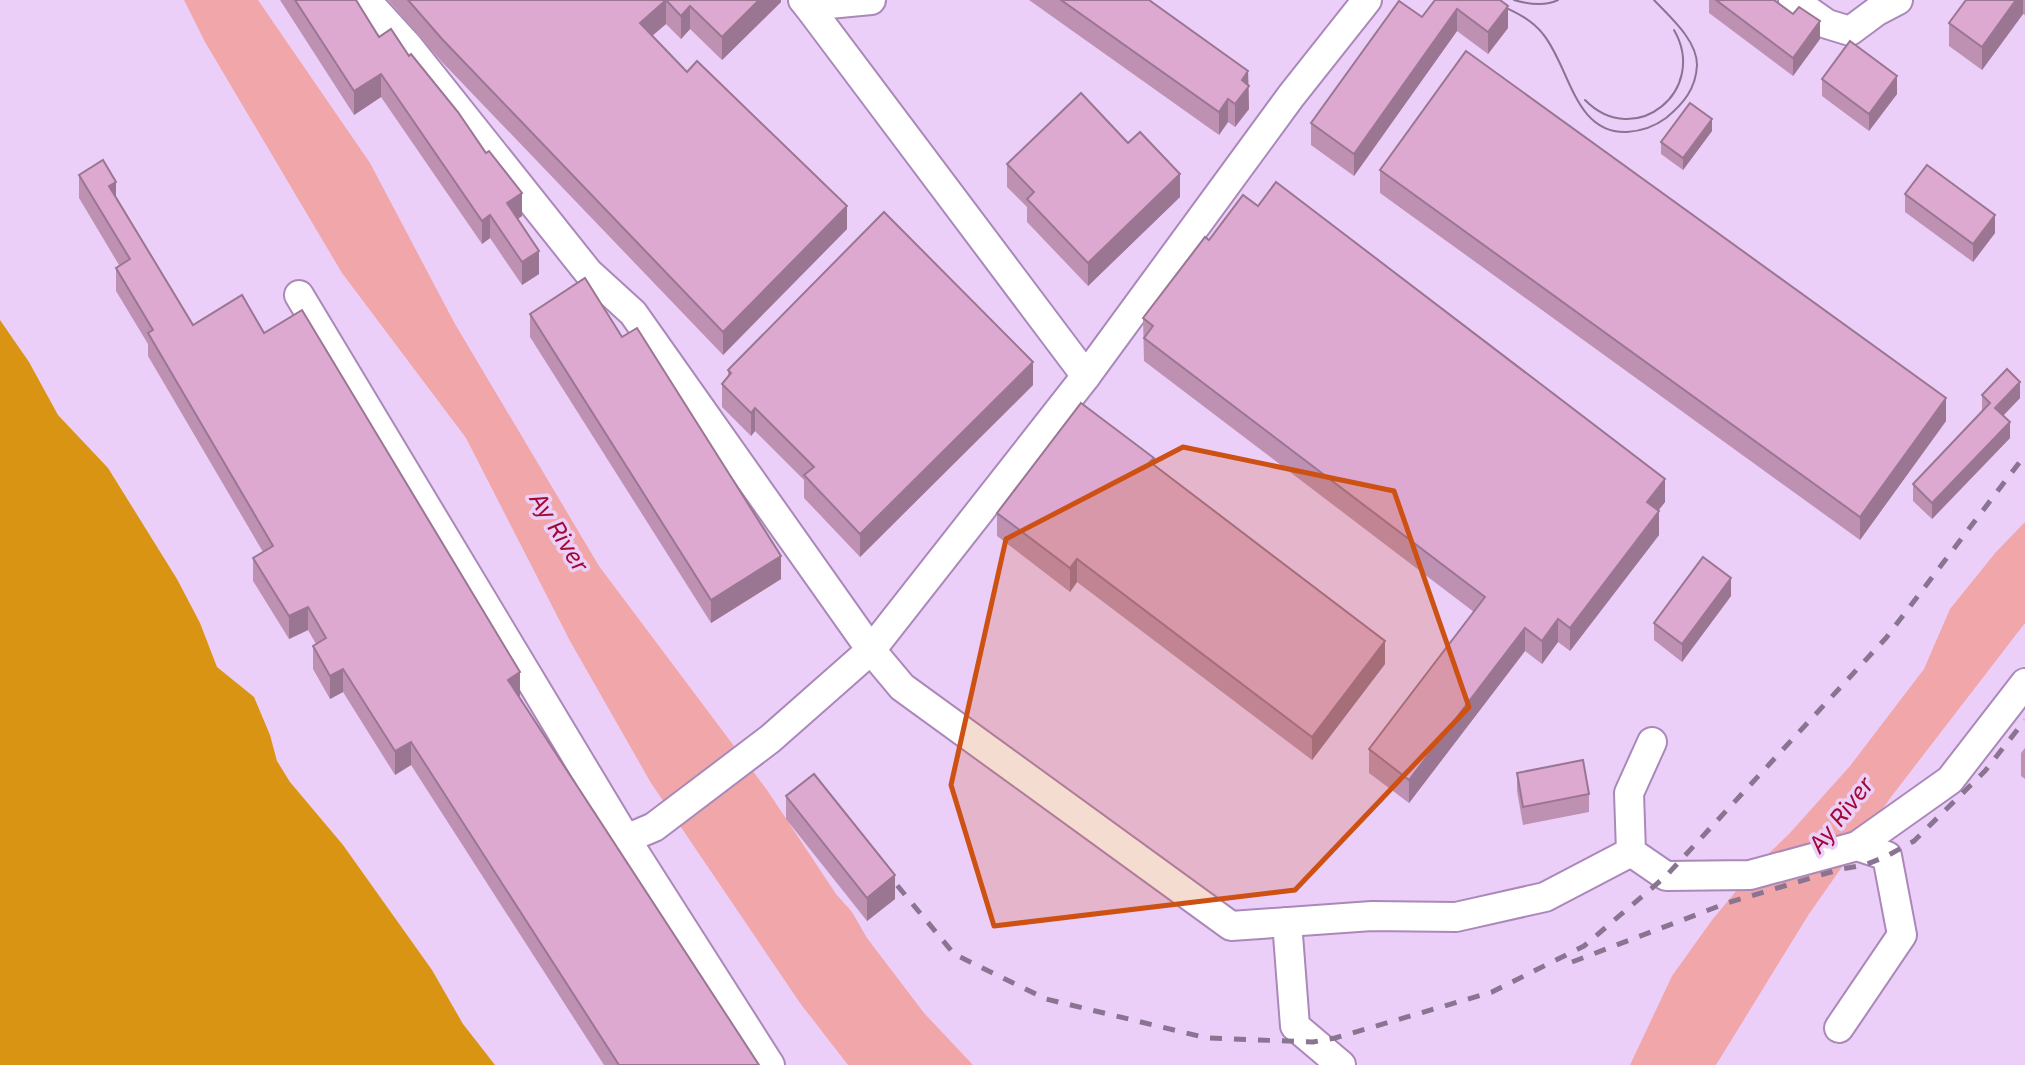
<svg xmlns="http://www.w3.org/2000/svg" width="2025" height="1065" viewBox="0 0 2025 1065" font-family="Inter,sans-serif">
	<rect width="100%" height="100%" fill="#eccff9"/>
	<path fill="#d89412" d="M0 320 29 362 58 415 108 468 177 579 200 623 217 667 254 697 270 735 277 761 290 782 343 845 432 970 463 1024 495 1065H0Z"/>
	<g fill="#f1a6aa">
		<path d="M184 0H258L370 163 455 324 599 566 767 790 836 894 852 912 867 938 924 1013 973 1065H848L800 1003 651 783 570 641 466 438 342 273 205 42Z"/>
		<path d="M2025 522V623L1891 797 1809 914 1716 1065H1630L1672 976 1712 920 1762 860 1789 834 1850 766 1924 669 1950 609 1996 552Z"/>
	</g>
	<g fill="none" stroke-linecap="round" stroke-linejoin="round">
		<defs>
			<g id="minor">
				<path d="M366 0 408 46 588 272 633 313 871 650 902 687 1231 926 1372 916 1456 917 1545 897 1631 852"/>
				<path d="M803 0 808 6 871 0"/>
				<path d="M1793 0 1827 24 1850 31 1877 11 1898 0"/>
				<path d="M808 6 1086 376"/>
				<path d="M299 295 626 839 770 1065"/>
				<path d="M1652 742 1629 793 1631 852 1666 876 1750 875 1857 846 1950 780 2025 683"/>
				<path d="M626 839 654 827 770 739 871 650 1086 376 1291 96 1367 0"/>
				<path d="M1287 922 1295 1026 1341 1065"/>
				<path d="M1839 1028 1902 935 1887 856 1857 846"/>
			</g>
		</defs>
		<use href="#minor" stroke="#aa88b9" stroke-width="32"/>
		<use href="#minor" stroke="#fff" stroke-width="28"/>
		<g stroke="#897492" stroke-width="2">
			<path d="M1490 0C1510 10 1530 17 1543 34 1570 67 1574 134 1627 132 1642 131 1654 127 1666 118 1683 104 1696 89 1697 65 1697 40 1670 17 1654 0"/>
			<path d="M1514 0C1528 4 1544 7 1558 0"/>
			<path d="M1585 100C1635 151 1709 90 1674 30"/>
		</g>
		<g stroke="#897492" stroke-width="5" stroke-dasharray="12 12" stroke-linecap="butt">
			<path d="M882 867 954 954 1046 999 1207 1038 1313 1042 1335 1038 1492 992 1584 946 1666 876 1886 638 2025 455"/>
			<path d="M1572 962 1727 903 1841 869 1865 865 1887 856 1914 841 1985 771 2025 720"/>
		</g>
	</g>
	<g fill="#be91b3">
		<path d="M280 0H356L379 37 409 56 522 216 518 219 539 274 522 285 490 238 482 244 381 97 354 115Z"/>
		<path d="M388 0H781V2L722 60 690 29 681 39 666 24 652 36 687 72 847 229 723 355 442 62Z"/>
		<path d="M1029 0H1149L1248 71 1249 109 1235 127 1228 122 1219 135Z"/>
		<path d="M1435 0 1508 28 1488 54 1457 31 1354 176 1311 145V123L1422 17Z"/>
		<path d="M1709 0H1774L1820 39 1793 76 1709 13Z"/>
		<path d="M1966 0H2025V15L2023 14 1982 70 1949 46V23Z"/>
		<path d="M1822 79 1897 94 1869 131 1822 96Z"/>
		<path d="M1712 131 1683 170 1661 154V142Z"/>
		<path d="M1007 164 1180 197 1088 286 1027 222V207L1007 187Z"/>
		<path d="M1380 170 1946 421 1860 540 1380 193Z"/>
		<path d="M79 175 116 197 193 325 264 333 520 696H519L759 1065H604L411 765 395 775 343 692 330 699 313 669V646L316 644 308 630 289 639 253 581V558L263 552 148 356V344L116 291V268L119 265 79 198Z"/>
		<path d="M1905 194 1995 233 1973 262 1905 212Z"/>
		<path d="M1258 206 1665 502 1658 511 1659 535 1570 651 1558 642 1542 664 1525 651 1409 803 1369 773V749L1474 612 1144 361 1143 318 1209 240Z"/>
		<path d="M530 314 622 337 781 579 711 623 530 337Z"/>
		<path d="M728 370 1033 385 860 557 804 498V480L755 431 751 436 722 407V384L728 378Z"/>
		<path d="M1982 395 2020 398 2003 416 2010 438 1932 519 1913 501V484L1982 412Z"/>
		<path d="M1154 465 1385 664 1312 760 1077 582 1070 592 997 536V513Z"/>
		<path d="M1731 596 1682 662 1654 640V623Z"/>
		<path d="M2025 748V779L2021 776V753Z"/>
		<path d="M1517 773 1589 794V812L1523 825 1517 791Z"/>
		<path d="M786 796 895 899 867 921 786 819Z"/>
	</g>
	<g fill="#9b7692">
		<path d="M666 0V24L640 46V23Z"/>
		<path d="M759 0H781V2L722 60V37Z"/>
		<path d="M2016 0H2023V14L1982 70V47Z"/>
		<path d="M690 6V29L681 39V16Z"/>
		<path d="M1508 6V28L1488 54V32Z"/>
		<path d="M1457 9V31L1354 176V154Z"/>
		<path d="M1820 21V39L1793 76V58Z"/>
		<path d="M1248 71 1249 109 1235 127V104L1242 80Z"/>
		<path d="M381 74V97L354 115V91Z"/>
		<path d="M1897 76V94L1869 131V114Z"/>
		<path d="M1228 99V122L1219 135V112Z"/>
		<path d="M1712 119V131L1683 170V158Z"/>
		<path d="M1180 174V197L1088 286V263Z"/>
		<path d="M116 182V205L109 186Z"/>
		<path d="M522 193V216L507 226V203Z"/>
		<path d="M847 206V229L723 355V332Z"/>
		<path d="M490 215V238L482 244V221Z"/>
		<path d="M1995 215V233L1973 262V244Z"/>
		<path d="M539 251V274L522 285V262Z"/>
		<path d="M1033 362V385L860 557V534Z"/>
		<path d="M2020 382V398L1995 424V408Z"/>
		<path d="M1946 398V421L1860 540V517Z"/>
		<path d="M755 408V431L751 436V413Z"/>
		<path d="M2010 422V438L1932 519V503Z"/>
		<path d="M1665 479V502L1647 525V502Z"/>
		<path d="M1659 511V535L1570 651V628Z"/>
		<path d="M781 556V579L711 623V600Z"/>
		<path d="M1077 559V582L1070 592V568Z"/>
		<path d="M1731 578V596L1682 662V644Z"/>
		<path d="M308 607V630L289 639V616Z"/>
		<path d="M1558 619V642L1542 664V641Z"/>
		<path d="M1525 628V651L1409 803V780Z"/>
		<path d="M1385 641V664L1312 760V737Z"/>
		<path d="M343 669V692L330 699V676Z"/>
		<path d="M520 672V696L508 703V680Z"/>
		<path d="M411 742V765L395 775V751Z"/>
		<path d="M895 875V899L867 921V898Z"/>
	</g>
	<g fill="#dda9d0" stroke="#9b7692" stroke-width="2">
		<path d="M295 0H356L379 37 391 29 409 56 411 54 458 112 486 153 489 151 522 193 507 203 539 251 522 262 490 215 482 221 381 74 354 91Z"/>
		<path d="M408 0H759L722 37 690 6 681 16 666 0 640 23 687 72 697 61 847 206 723 332 442 39Z"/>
		<path d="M1061 0H1149L1248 71 1242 80 1249 86 1235 104 1228 99 1219 112Z"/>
		<path d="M1435 0H1500L1508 6 1488 32 1457 9 1354 154 1311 123 1399 1 1422 17Z"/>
		<path d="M1716 0H1774L1793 14 1799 7 1820 21 1793 58Z"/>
		<path d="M1966 0H2016L1982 47 1949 23Z"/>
		<path d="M1850 41 1897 76 1869 114 1822 79Z"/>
		<path d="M1466 51 1946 398 1860 517 1380 170Z"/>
		<path d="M1081 93 1128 143 1140 132 1180 174 1088 263 1027 199 1034 192 1007 164Z"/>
		<path d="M1690 103 1712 119 1683 158 1661 142Z"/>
		<path d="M103 160 116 182 109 186 193 325 242 295 264 333 302 310 520 672 508 680 759 1065H619L411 742 395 751 343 669 330 676 313 646 326 638 308 607 289 616 253 558 273 546 148 333 153 330 116 268 130 259 79 175Z"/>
		<path d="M1927 165 1995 215 1973 244 1905 194Z"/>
		<path d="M1276 182 1665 479 1647 502 1659 511 1570 628 1558 619 1542 641 1525 628 1409 780 1369 749 1485 597 1144 338 1153 326 1143 318 1205 237 1209 240 1243 195 1258 206Z"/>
		<path d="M884 212 1033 362 860 534 804 475 814 467 755 408 751 413 722 384 731 373 728 370Z"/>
		<path d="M585 278 622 337 637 328 781 556 711 600 530 314Z"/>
		<path d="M2007 369 2020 382 1995 408 2010 422 1932 503 1913 484 1990 403 1982 395Z"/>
		<path d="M1081 403 1154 458 1150 462 1385 641 1312 737 1077 559 1070 568 997 513Z"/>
		<path d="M1703 557 1731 578 1682 644 1654 623Z"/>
		<path d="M1583 760 1589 794 1523 807 1517 773Z"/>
		<path d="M814 774 895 875 867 898 786 796Z"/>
	</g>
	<path fill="#cd5112" fill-opacity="0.2" stroke="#cd5112" stroke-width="5" stroke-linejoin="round" d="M1183 447 1394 491 1469 707 1295 890 994 926 951 785 1006 539Z"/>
	<g text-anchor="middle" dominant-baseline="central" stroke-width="7" stroke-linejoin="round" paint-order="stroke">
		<g font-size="23" font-style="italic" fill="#a10834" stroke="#eccff9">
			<text transform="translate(559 532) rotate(58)">Ay River</text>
			<text transform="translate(1841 815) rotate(-52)">Ay River</text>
		</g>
	</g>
</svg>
